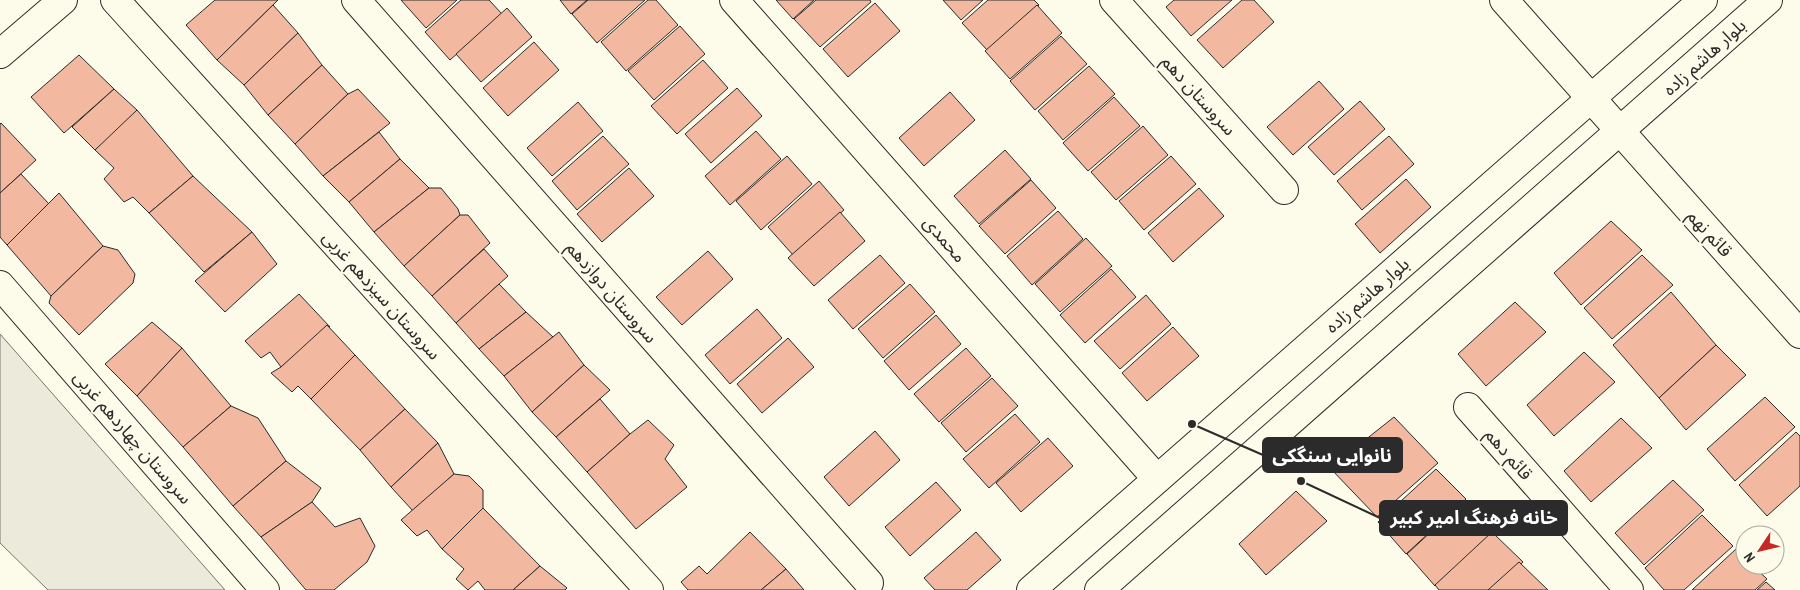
<svg xmlns="http://www.w3.org/2000/svg" width="1800" height="590" viewBox="0 0 1800 590" font-family="'Archivo Narrow','Noto Sans Arabic',sans-serif">
	<rect width="100%" height="100%" fill="#fdfbea"/>
	<path fill="#ecebdb" stroke="#74746e" d="M0 334 225 590H48L0 543Z"/>
	<g fill="#f2b8a0" stroke="#2b2b2b">
		<path d="M215 0H278L217 60 186 25Z"/>
		<path d="M401 0H457L426 28Z"/>
		<path d="M461 0H489L502 14 450 60 425 32Z"/>
		<path d="M560 0H587L571 14Z"/>
		<path d="M588 0H645L597 43 572 14Z"/>
		<path d="M648 0H656L678 25 626 71 601 42Z"/>
		<path d="M776 0H814L793 19Z"/>
		<path d="M816 0H870L871 2 820 47 794 19Z"/>
		<path d="M943 0H983L961 20Z"/>
		<path d="M988 0H1034L1039 5 988 51 962 23Z"/>
		<path d="M1174 0H1232L1191 36 1166 7Z"/>
		<path d="M1242 0H1254L1274 22 1223 68 1197 40Z"/>
		<path d="M875 3 900 31 848 77 823 49Z"/>
		<path d="M273 5 298 33 244 85 217 60Z"/>
		<path d="M1037 5 1062 33 1010 79 985 51Z"/>
		<path d="M507 8 532 37 481 82 456 54Z"/>
		<path d="M680 26 705 54 654 100 628 71Z"/>
		<path d="M298 33 322 65 268 115 244 85Z"/>
		<path d="M1061 36 1087 64 1035 110 1010 81Z"/>
		<path d="M534 42 559 70 508 116 483 88Z"/>
		<path d="M79 55 114 89 64 133 31 97Z"/>
		<path d="M703 60 728 88 677 134 651 106Z"/>
		<path d="M322 65 348 94 295 144 268 115Z"/>
		<path d="M1089 66 1115 94 1063 140 1038 111Z"/>
		<path d="M1319 81 1344 109 1293 155 1267 127Z"/>
		<path d="M737 88 762 116 711 163 685 134Z"/>
		<path d="M114 89 137 110 136 116 95 150 72 127Z"/>
		<path d="M358 89 390 123 323 176 295 144 348 94Z"/>
		<path d="M950 92 975 120 924 166 899 138Z"/>
		<path d="M1114 97 1140 126 1088 171 1063 143Z"/>
		<path d="M1360 101 1385 129 1334 175 1308 147Z"/>
		<path d="M578 102 603 131 552 176 527 148Z"/>
		<path d="M137 110 193 176 149 213 133 197 124 202 104 179 114 168 95 150Z"/>
		<path d="M1 123 36 160 0 193V124Z"/>
		<path d="M1143 126 1168 155 1116 200 1091 172Z"/>
		<path d="M756 131 781 159 730 205 705 176Z"/>
		<path d="M379 132 400 159 349 202 323 176Z"/>
		<path d="M603 136 629 164 577 210 552 181Z"/>
		<path d="M1389 136 1414 164 1362 210 1337 181Z"/>
		<path d="M1005 150 1031 179 979 224 954 196Z"/>
		<path d="M787 156 812 184 761 230 736 201Z"/>
		<path d="M1171 156 1196 184 1144 230 1119 201Z"/>
		<path d="M400 159 429 188 374 232 349 202Z"/>
		<path d="M629 168 654 196 602 242 577 214Z"/>
		<path d="M21 174 49 204 7 245 0 237V193Z"/>
		<path d="M193 176 252 232 204 272 149 213Z"/>
		<path d="M1406 179 1431 207 1380 253 1355 224Z"/>
		<path d="M1031 180 1056 208 1005 254 979 226Z"/>
		<path d="M819 181 844 210 793 255 768 227Z"/>
		<path d="M429 188H441L458 209 460 215 404 266 374 232Z"/>
		<path d="M1199 188 1224 216 1173 262 1148 233Z"/>
		<path d="M59 193 103 246 51 296 7 245Z"/>
		<path d="M1058 211 1083 239 1032 285 1007 256Z"/>
		<path d="M840 212 865 241 814 286 788 258Z"/>
		<path d="M460 215H468L490 243 432 296 404 266Z"/>
		<path d="M1611 221 1642 250 1581 305 1554 273Z"/>
		<path d="M252 232 277 264 225 312 195 281Z"/>
		<path d="M1086 238 1112 266 1060 312 1035 284Z"/>
		<path d="M103 246 118 250 135 274 133 283 79 335 49 303 51 296Z"/>
		<path d="M484 249 508 276 456 323 432 296Z"/>
		<path d="M708 251 733 279 682 325 656 297Z"/>
		<path d="M880 255 905 283 853 329 828 300Z"/>
		<path d="M1642 255 1673 285 1612 339 1584 308Z"/>
		<path d="M1111 269 1136 297 1085 343 1060 315Z"/>
		<path d="M499 284 526 312 479 349 456 323Z"/>
		<path d="M910 284 935 312 883 358 858 329Z"/>
		<path d="M1671 292 1716 345 1659 398 1613 345Z"/>
		<path d="M299 294 330 327 281 367 270 352 261 358 245 341Z"/>
		<path d="M1146 295 1171 324 1120 369 1094 341Z"/>
		<path d="M1515 302 1546 332 1486 386 1458 354Z"/>
		<path d="M757 309 782 338 730 384 705 355Z"/>
		<path d="M526 312 553 337 504 376 479 349Z"/>
		<path d="M936 315 961 344 909 390 884 361Z"/>
		<path d="M152 322 182 348 137 396 105 364Z"/>
		<path d="M327 325 355 355 311 399 298 386 292 392 271 373 281 367Z"/>
		<path d="M1173 327 1199 356 1147 401 1122 373Z"/>
		<path d="M559 332 584 365 532 412 504 376Z"/>
		<path d="M788 338 814 367 762 413 737 384Z"/>
		<path d="M1716 345 1746 375 1686 430 1659 398Z"/>
		<path d="M182 348 231 406 183 447 137 396Z"/>
		<path d="M966 348 991 376 939 422 914 394Z"/>
		<path d="M1584 352 1615 382 1554 436 1527 405Z"/>
		<path d="M355 355 405 409 360 450 311 399Z"/>
		<path d="M584 365 610 390 556 437 532 412Z"/>
		<path d="M992 378 1018 406 966 452 941 423Z"/>
		<path d="M1765 397 1795 427 1735 481 1707 449Z"/>
		<path d="M600 399 630 434 587 472 556 437Z"/>
		<path d="M231 406 258 418 286 461 233 506 183 447Z"/>
		<path d="M405 409 438 443 391 487 360 450Z"/>
		<path d="M1015 414 1040 442 989 488 963 459Z"/>
		<path d="M1394 417 1438 463 1377 517 1330 468Z"/>
		<path d="M1621 418 1652 448 1591 502 1564 471Z"/>
		<path d="M648 420 674 445 665 459 687 487 636 529 587 472 630 434Z"/>
		<path d="M875 431 900 460 849 506 824 477Z"/>
		<path d="M1796 432 1800 436V486L1767 516 1739 485Z"/>
		<path d="M1048 438 1073 466 1021 512 996 483Z"/>
		<path d="M438 443 454 474 413 511 391 487Z"/>
		<path d="M286 461 321 488 312 502 261 537 233 506Z"/>
		<path d="M1436 469 1466 499 1406 554 1378 522Z"/>
		<path d="M454 474 469 476 483 490V508L442 549 427 530 417 536 401 520Z"/>
		<path d="M1673 480 1704 510 1644 565 1615 533Z"/>
		<path d="M936 482 961 510 910 556 885 527Z"/>
		<path d="M1296 491 1327 521 1266 575 1239 544Z"/>
		<path d="M1464 501 1495 531 1435 586 1407 554Z"/>
		<path d="M312 502 335 527 360 518 375 546 367 562 334 590H306L261 537Z"/>
		<path d="M483 508 540 566 513 590H485L478 581 468 590 456 579 464 569 442 549Z"/>
		<path d="M1702 515 1733 546 1684 590H1664L1645 568Z"/>
		<path d="M750 532 786 569 761 590H688L681 582 699 566 707 574Z"/>
		<path d="M976 532 1001 560 967 590H935L924 578Z"/>
		<path d="M1492 532 1523 562 1492 590H1439L1435 585Z"/>
		<path d="M1736 549 1745 558V565H1752L1767 579 1755 590H1692Z"/>
		<path d="M1519 562 1548 590H1488Z"/>
		<path d="M540 566 567 588 565 590H513Z"/>
		<path d="M786 569 804 590H761Z"/>
		<path d="M1766 582 1775 590H1757Z"/>
	</g>
	<g fill="none" stroke-linecap="round" stroke-linejoin="round">
		<defs>
			<g id="minor">
				<path d="M115 0 649 590"/>
				<path d="M356 0 869 583"/>
				<path d="M734 0 1157 479"/>
				<path d="M1114 0 1284 190"/>
				<path d="M1504 0 1800 334"/>
				<path d="M0 54 63 0"/>
				<path d="M0 285 265 590"/>
				<path d="M1468 407 1629 590"/>
				<path d="M1031 590 1703 0"/>
				<path d="M1099 590 1768 0"/>
			</g>
		</defs>
		<use href="#minor" stroke="#2b2b2b" stroke-width="30"/>
		<use href="#minor" stroke="#fdfbea" stroke-width="28"/>
	</g>
	<g text-anchor="middle" dominant-baseline="central" stroke-width="4" stroke-linejoin="round" paint-order="stroke">
		<g font-size="18" fill="#2b2b2b" stroke="#fdfbea">
			<text transform="translate(1704 57) rotate(-42)">بلوار هاشم زاده</text>
			<text transform="translate(1199 95) rotate(48)">سروستان دهم</text>
			<text transform="translate(1710 233) rotate(48)">قائم نهم</text>
			<text transform="translate(945 239) rotate(49)">محمدی</text>
			<text transform="translate(612 292) rotate(49)">سروستان دوازدهم</text>
			<text transform="translate(382 295) rotate(48)">سروستان سیزدهم غربی</text>
			<text transform="translate(1367 295) rotate(-41)">بلوار هاشم زاده</text>
			<text transform="translate(133 437) rotate(49)">سروستان چهاردهم غربی</text>
			<text transform="translate(1509 454) rotate(49)">قائم دهم</text>
		</g>
	</g>
	<path fill="none" stroke="#2b2b2b" stroke-width="2" d="M1192 424L1263 455M1301 481L1380 518"/>
	<g fill="#2b2b2b" stroke="#fdfbea" stroke-width="2">
		<circle cx="1192" cy="424" r="5"/>
		<circle cx="1301" cy="481" r="5"/>
	</g>
	<g fill="#2b2b2b" stroke="#2b2b2b" stroke-width="2">
		<rect x="1263" y="438" width="139" height="34" rx="5"/>
		<rect x="1380" y="501" width="187" height="34" rx="5"/>
	</g>
	<g font-size="19" text-anchor="middle" font-weight="bold" fill="#fff">
		<text x="1332" y="462">نانوایی سنگکی</text>
		<text x="1474" y="524">خانه فرهنگ امیر کبیر</text>
	</g>
	<g transform="translate(1760 550) rotate(235)"><circle r="24" fill="#fdfbea" stroke="#a9a89e"/>
	<path d="M0-4L9 19L0 12L-9 19Z" fill="#c62828"/>
	<text y="-8" font-size="14" font-weight="bold" text-anchor="middle" fill="#2b2b2b">N</text>
	</g>
</svg>
